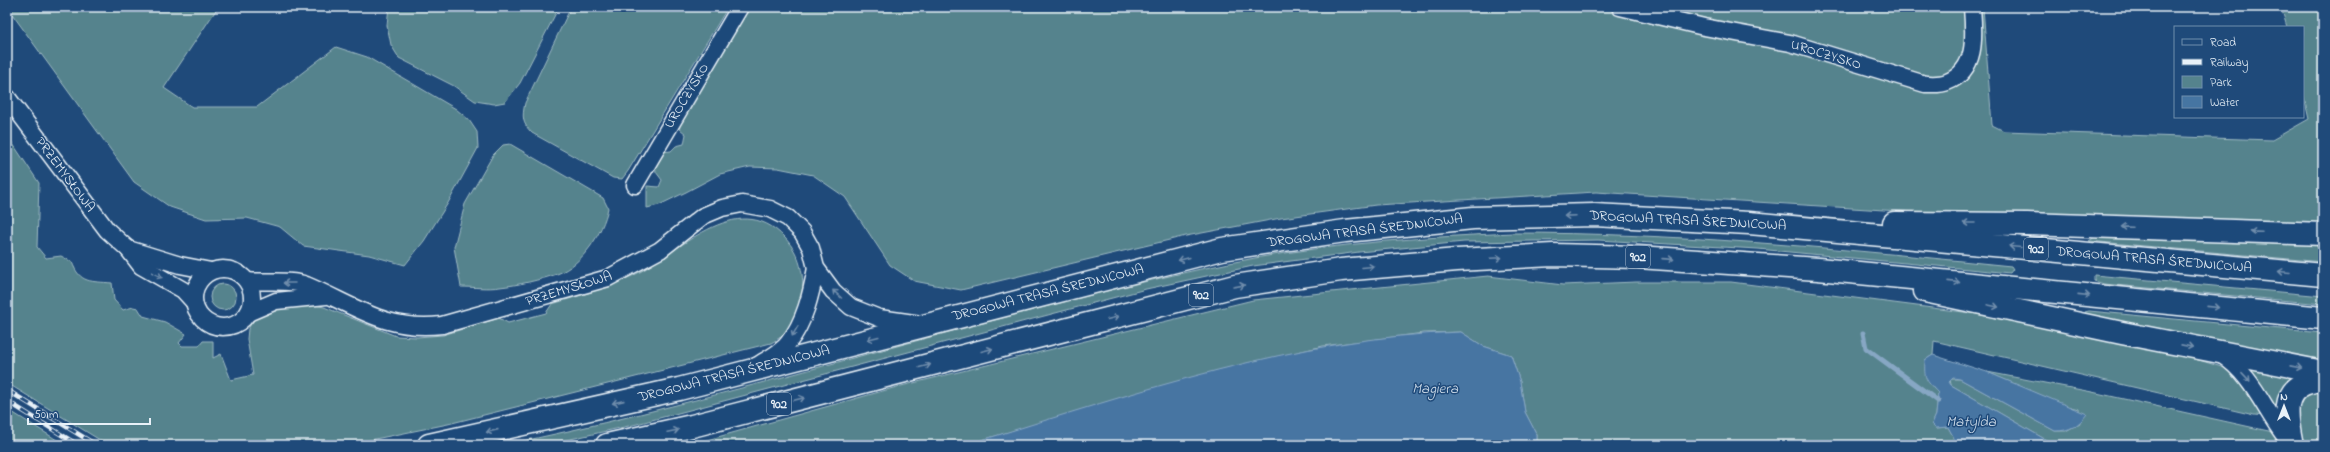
<svg xmlns="http://www.w3.org/2000/svg" width="2330" height="452" viewBox="0 0 2330 452" font-family="'Indie Flower',sans-serif">
	<rect width="100%" height="100%" fill="#1f4a7a"/>
	<filter id="ink" filterUnits="userSpaceOnUse"><feTurbulence type="fractalNoise" baseFrequency=".025" numOctaves="2"/><feDisplacementMap in="SourceGraphic" scale="8" xChannelSelector="R" yChannelSelector="G"/><feConvolveMatrix kernelMatrix="1 2 1 2 8 2 1 2 1" color-interpolation-filters="sRGB"/></filter>
	<g filter="url(#ink)">
		<g fill="#55838d" stroke="#9ebac2">
			<path d="M7 7H218L164 88 192 107H257L336 47 367 57 456 109 469 120 477 132 478 148 448 203 424 241 405 265 369 255 303 246 280 227 247 218 206 219 170 207 134 182Z"/>
			<path d="M389 7H559L520 83 505 102 494 104 475 101 454 86 399 58 391 45 387 25Z"/>
			<path d="M571 7H728L628 171 622 179 613 178 532 133C522 123 522 117 525 103Z"/>
			<path d="M747 7H1983L1992 125 2004 131 2272 140 2309 119 2303 94V27H2287L2281 7H2323V228L1980 216 1596 192 1376 205 1281 218 1186 236 961 290 914 281 890 265 845 197 813 175 778 168 750 167 720 174 686 192 659 205 647 208V186L659 187 662 180 656 172 655 161 662 152 671 151 676 146 684 144 686 134 680 129 679 123Z"/>
			<path d="M7 135 39 183 37 247 46 258 61 256 72 262C80 284 91 281 112 283L114 300 123 310 133 307 138 308 143 316 165 322 186 334 179 343 182 346H199L203 341H213V358L221 354 231 380 253 375 247 339 248 329 255 317 265 310 310 304 324 307 396 336 417 337 443 335 499 318 508 323 546 313 552 304C579 296 606 288 632 276 677 255 737 186 785 238 800 254 805 276 802 297 801 316 787 335 771 343L448 424 346 445H108L7 383Z"/>
			<path d="M510 144 603 198 608 208C603 233 582 265 557 274 540 280 518 285 500 287 488 289 474 287 461 287L454 247 465 204 493 155 503 145Z"/>
			<path d="M1513 233C1669 233 1825 247 1981 263L2011 266 2013 269 2010 273 1758 249 1598 240 1464 242 1359 252 1253 266 1146 289 633 425 544 445H504C684 408 860 354 1037 309 1109 290 1181 272 1255 258 1340 243 1426 237 1513 233Z"/>
			<path d="M2095 237 2323 242V262L2089 241Z"/>
			<path d="M2094 275 2323 296V304L2104 284 2094 281Z"/>
			<path d="M1488 276 1563 285 1636 282H1731L1971 313 2186 356 2228 369 2266 416 2254 415 1934 341 1933 355 1925 360 1933 388 1938 392 1936 415 1932 424 1936 428 1948 427 1954 438 1952 445H1537V435L1525 412 1520 382 1511 355 1483 346 1461 332 1424 333 1323 346 1217 371 982 440 978 445H689L897 387 1253 300Z"/>
			<circle cx="223" cy="297" r="13"/>
			<path d="M2089 311 2323 333V364L2085 316V312Z"/>
			<path d="M2245 367 2300 377 2278 413Z"/>
			<path d="M1987 372 2092 392 2273 432 2280 445H2055L1951 385 1950 379H1960L2055 431H2066L2080 423 2079 409 2066 406Z"/>
			<path d="M2323 390V445H2303L2296 440V403L2309 392Z"/>
			<path d="M7 409 65 445H7Z"/>
		</g>
		<g fill="#4675a2" stroke="#87a7c4">
			<path d="M1461 332 1483 346 1511 355 1520 382 1525 412 1537 435V445H978L982 440C1138 392 1296 337 1461 332Z"/>
			<path d="M1933 355 1987 372 2087 414C2078 426 2070 431 2055 431L1960 379 1953 378 1949 382 1951 385 2055 445H1952L1954 438 1948 427 1936 428 1932 424 1936 415 1938 393C1925 379 1924 379 1925 360Z"/>
		</g>
		<g fill="none" stroke-linecap="round" stroke-linejoin="round">
			<path stroke="#87a7c4" stroke-width="5" d="M1863 333 1866 348 1938 401"/>
			<defs>
				<g id="minor">
					<path d="M1620 7 1704 27 1790 43 1925 84C1932 84 1941 85 1947 82 1978 70 1974 34 1972 7"/>
					<path d="M7 97 107 230 128 249 141 266 183 290 194 302"/>
					<path d="M635 185 740 7"/>
					<path d="M128 249 180 265 211 271"/>
					<circle cx="223" cy="298" r="29"/>
					<path d="M247 281C264 283 290 279 306 285 354 305 386 332 442 325L608 278 660 250 703 216 722 208 742 204 770 209 788 218 802 232 811 248 816 268 833 291 851 307 879 318 921 324"/>
					<path d="M248 313 276 301 326 296"/>
					<path d="M2220 354C2255 376 2265 414 2291 444"/>
					<path d="M758 365C767 359 782 352 788 343 805 322 811 294 816 268"/>
				</g>
				<path id="secondary" d="M2292 445C2285 412 2280 383 2323 380"/>
				<g id="primary">
					<path d="M1894 223 2027 224 2323 234"/>
					<path d="M1925 291 2122 333 2323 372"/>
					<path d="M429 445 679 389 1222 249 1345 231 1473 218 1594 215 1749 223 2323 275"/>
					<path d="M607 445 692 426 1235 286 1341 270 1457 260 1553 255 1638 257 1818 269 2323 318"/>
				</g>
			</defs>
			<use href="#minor" stroke="#e8f1f8" stroke-width="19"/>
			<use href="#secondary" stroke="#e8f1f8" stroke-width="25"/>
			<use href="#primary" stroke="#e8f1f8" stroke-width="25"/>
			<use href="#minor" stroke="#1f4a7a" stroke-width="16"/>
			<use href="#secondary" stroke="#1f4a7a" stroke-width="22"/>
			<use href="#primary" stroke="#1f4a7a" stroke-width="22"/>
			<defs>
				<g id="rail">
					<path d="M7 390 96 445"/>
					<path d="M7 401 78 445"/>
				</g>
			</defs>
			<use href="#rail" stroke="#e8f1f8" stroke-width="4.5"/>
			<use href="#rail" stroke="#1f4a7a" stroke-width="3" stroke-dasharray="9" stroke-linecap="butt"/>
		</g>
		<defs><path id="oneway-shaft" d="M-6 0H5M1.5-3L5.5 0L1.5 3" fill="none" stroke-width="1.6" stroke-linecap="round" stroke-linejoin="round"/></defs>
		<g stroke="#6f8dac">
			<use href="#oneway-shaft" transform="translate(1570 216) rotate(178)"/>
			<use href="#oneway-shaft" transform="translate(1969 223) rotate(-180)"/>
			<use href="#oneway-shaft" transform="translate(2127 227) rotate(-178)"/>
			<use href="#oneway-shaft" transform="translate(2256 232) rotate(-178)"/>
			<use href="#oneway-shaft" transform="translate(2015 247) rotate(-175)"/>
			<use href="#oneway-shaft" transform="translate(1496 258) rotate(-3)"/>
			<use href="#oneway-shaft" transform="translate(1184 259) rotate(166)"/>
			<use href="#oneway-shaft" transform="translate(1668 259) rotate(4)"/>
			<use href="#oneway-shaft" transform="translate(1368 267) rotate(-5)"/>
			<use href="#oneway-shaft" transform="translate(2284 272) rotate(-175)"/>
			<use href="#oneway-shaft" transform="translate(157 275) rotate(28)"/>
			<use href="#oneway-shaft" transform="translate(1954 282) rotate(6)"/>
			<use href="#oneway-shaft" transform="translate(289 283) rotate(-180)"/>
			<use href="#oneway-shaft" transform="translate(1239 286) rotate(-10)"/>
			<use href="#oneway-shaft" transform="translate(837 294) rotate(-138)"/>
			<use href="#oneway-shaft" transform="translate(2084 295) rotate(6)"/>
			<use href="#oneway-shaft" transform="translate(1993 306) rotate(12)"/>
			<use href="#oneway-shaft" transform="translate(2213 307) rotate(6)"/>
			<use href="#oneway-shaft" transform="translate(1113 318) rotate(-14)"/>
			<use href="#oneway-shaft" transform="translate(795 331) rotate(120)"/>
			<use href="#oneway-shaft" transform="translate(873 338) rotate(165)"/>
			<use href="#oneway-shaft" transform="translate(2187 346) rotate(11)"/>
			<use href="#oneway-shaft" transform="translate(987 350) rotate(-14)"/>
			<use href="#oneway-shaft" transform="translate(925 366) rotate(-15)"/>
			<use href="#oneway-shaft" transform="translate(2296 367) rotate(11)"/>
			<use href="#oneway-shaft" transform="translate(2246 377) rotate(47)"/>
			<use href="#oneway-shaft" transform="translate(799 399) rotate(-15)"/>
			<use href="#oneway-shaft" transform="translate(618 402) rotate(167)"/>
			<use href="#oneway-shaft" transform="translate(492 431) rotate(167)"/>
			<use href="#oneway-shaft" transform="translate(673 431) rotate(-12)"/>
		</g>
	</g>
	<g text-anchor="middle" dominant-baseline="central" stroke-width="3" stroke-linejoin="round" paint-order="stroke">
		<g fill="#1f4a7a" stroke="#acbfd2" stroke-width="1">
			<rect x="2024" y="238" width="24" height="22" rx="3"/>
			<rect x="1626" y="246" width="24" height="22" rx="3"/>
			<rect x="1189" y="284" width="24" height="22" rx="3"/>
			<rect x="767" y="393" width="24" height="22" rx="3"/>
		</g>
		<g font-size="13" font-weight="bold" fill="#e8f1f8">
			<text x="2036" y="249">902</text>
			<text x="1638" y="257">902</text>
			<text x="1201" y="295">902</text>
			<text x="779" y="404">902</text>
		</g>
		<g font-size="14" fill="#e8f1f8" stroke="#1f4a7a">
			<text transform="translate(1826 55) rotate(17)">UROCZYSKO</text>
			<text transform="translate(687 96) rotate(-59)">UROCZYSKO</text>
			<text transform="translate(65 175) rotate(53)">PRZEMYSŁOWA</text>
			<text transform="translate(1688 221) rotate(3)">DROGOWA TRASA ŚREDNICOWA</text>
			<text transform="translate(1365 231) rotate(-7)">DROGOWA TRASA ŚREDNICOWA</text>
			<text transform="translate(2154 260) rotate(5)">DROGOWA TRASA ŚREDNICOWA</text>
			<text transform="translate(569 289) rotate(-17)">PRZEMYSŁOWA</text>
			<text transform="translate(1048 293) rotate(-14)">DROGOWA TRASA ŚREDNICOWA</text>
			<text transform="translate(734 374) rotate(-14)">DROGOWA TRASA ŚREDNICOWA</text>
		</g>
		<g font-size="15" font-style="italic" fill="#d0deeb" stroke="#1f4a7a">
			<text x="1435" y="389">Magiera</text>
			<text x="1971" y="422">Matylda</text>
		</g>
	</g>
	<rect width="2330" height="452" fill="none" stroke="#1f4a7a" stroke-width="24"/>
	<rect x="12" y="12" width="2306" height="428" fill="none" stroke="#e8f1f8" stroke-width="1.5" filter="url(#ink)"/>
	<rect x="2174" y="26" width="130" height="92" fill="#1f4a7a" stroke="#6f8dac"/>
	<rect x="2182" y="39" width="20" height="6" fill="#1f4a7a" stroke="#6f8dac"/>
	<text x="2210" y="46" font-size="12" fill="#e8f1f8">Road</text>
	<rect x="2182" y="59" width="20" height="6" fill="#e8f1f8" stroke="#6f8dac"/>
	<text x="2210" y="66" font-size="12" fill="#e8f1f8">Railway</text>
	<rect x="2182" y="76" width="20" height="12" fill="#55838d" stroke="#6f8dac"/>
	<text x="2210" y="86" font-size="12" fill="#e8f1f8">Park</text>
	<rect x="2182" y="96" width="20" height="12" fill="#4675a2" stroke="#6f8dac"/>
	<text x="2210" y="106" font-size="12" fill="#e8f1f8">Water</text>
	<g transform="translate(2284 406)" stroke="#1f4a7a" stroke-width="3" paint-order="stroke">
	<path d="M0-3L7 15L0 10L-7 15Z" fill="#e8f1f8"/>
	<text y="-6" font-size="11" font-weight="bold" text-anchor="middle" fill="#e8f1f8">N</text>
	</g>
	<path d="M28 418v6h122v-6" fill="none" stroke="#e8f1f8" stroke-width="2"/>
	<text x="34" y="418" font-size="12" fill="#e8f1f8" stroke="#1f4a7a" stroke-width="3" paint-order="stroke">50 m</text>
</svg>
